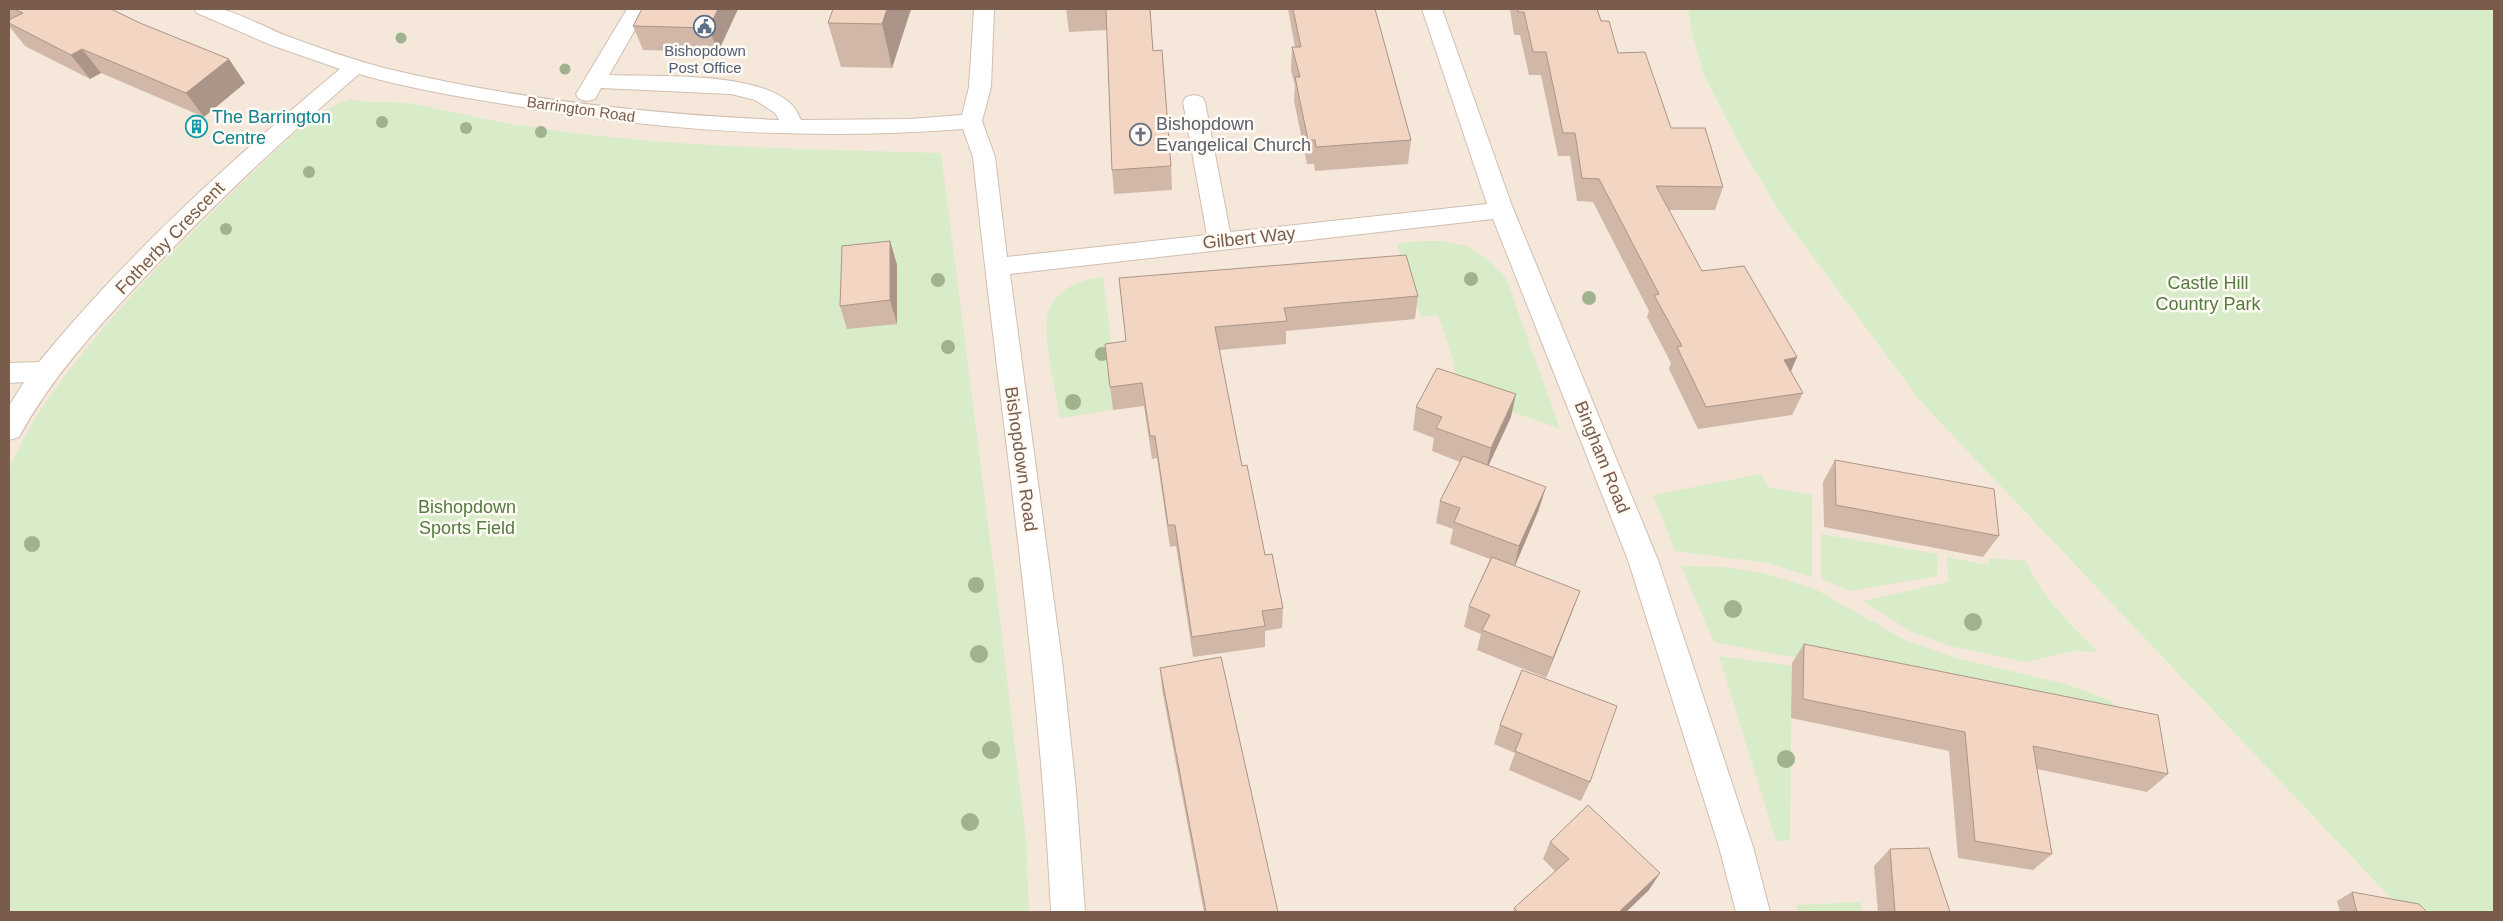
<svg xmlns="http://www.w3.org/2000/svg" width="2503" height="921" viewBox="0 0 2503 921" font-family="Arial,sans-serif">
	<rect width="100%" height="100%" fill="#fdf6ec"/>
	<path fill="#f5e8da" d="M9 9H1688L1692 35 1704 75 1737 140 1780 213 1921 402 2404 912H9Z"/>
	<g fill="#d8ecc9">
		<path d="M1688 9H2494V912H2404L1921 402 1780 213 1737 140 1704 75 1692 35Z"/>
		<path d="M350 99C370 105 393 100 414 104 451 111 488 121 525 126 662 148 802 149 941 153L996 586 1026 840 1029 912H9V468C20 447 30 424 44 405 117 300 212 212 304 124L318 113Z"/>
		<path d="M1419 241H1442L1467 246 1486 258 1506 278 1560 429 1454 391C1462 374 1444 334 1438 315L1421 317 1397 244Z"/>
		<path d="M1103 277 1114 366 1113 410 1060 418C1056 392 1042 336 1048 313 1054 289 1082 279 1103 277Z"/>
		<path d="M1761 474 1768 487 1812 495V577L1768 563 1675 551 1653 495Z"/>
		<path d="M1821 534 1938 554 1937 576 1849 591 1821 578Z"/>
		<path d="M1947 557 1988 565 1990 558 2026 561C2042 598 2071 625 2098 652L2073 651 2025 662 1950 646 1912 632 1863 601 1948 582Z"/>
		<path d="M1681 566 1723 567 1763 573 1815 589 1905 640 1956 658 2066 684 2111 701 2134 724 1714 642Z"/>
		<path d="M1719 656 1792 666 1790 840 1776 841Z"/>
		<path d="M1860 902 1863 912H1798L1796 905Z"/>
	</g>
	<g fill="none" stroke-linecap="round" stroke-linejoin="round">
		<defs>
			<path id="minor" d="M194 9C202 8 212 7 220 9 237 12 269 29 287 36 319 48 351 59 384 68 513 99 647 114 779 120L775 113 755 100 731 94 601 88 595 99 587 101 579 99 576 94 627 9H647L609 75C656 77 757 71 791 104 796 108 798 115 801 120L910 119 962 115 969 87 974 9H994L991 87 982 121 995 157 1007 257 1207 235 1183 102 1186 97 1194 95 1202 97 1205 102 1230 232 1487 204 1422 9H1442L1512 206 1658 560 1753 847 1770 912H1736L1719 847 1628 560 1493 219 1010 274 1063 669 1076 790 1085 912H1051C1039 659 999 409 973 157L963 129C808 141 656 131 504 104 455 96 407 88 359 74 283 139 211 207 142 280 96 329 51 378 19 437L9 440V406L24 382 9 383V363L39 362C127 254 233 158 340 69L271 45 197 13Z"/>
		</defs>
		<use href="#minor" stroke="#d1beb0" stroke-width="2"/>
		<use href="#minor" fill="#fff" fill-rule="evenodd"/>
	</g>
	<g fill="#a0b28e">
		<circle cx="401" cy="38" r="5.5"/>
		<circle cx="565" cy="69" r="5.5"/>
		<circle cx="382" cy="122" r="6"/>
		<circle cx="466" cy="128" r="6"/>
		<circle cx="541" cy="132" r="6"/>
		<circle cx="309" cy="172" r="6"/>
		<circle cx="226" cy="229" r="6"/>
		<circle cx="1471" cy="279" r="7"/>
		<circle cx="938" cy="280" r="7"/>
		<circle cx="1589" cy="298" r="7"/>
		<circle cx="948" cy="347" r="7"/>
		<circle cx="1102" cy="354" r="7"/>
		<circle cx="1073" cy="402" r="8"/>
		<circle cx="32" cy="544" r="8"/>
		<circle cx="976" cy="585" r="8"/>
		<circle cx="1733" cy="609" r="9"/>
		<circle cx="1973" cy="622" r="9"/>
		<circle cx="979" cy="654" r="9"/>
		<circle cx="991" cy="750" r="9"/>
		<circle cx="1786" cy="759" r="9"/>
		<circle cx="970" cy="822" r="9"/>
	</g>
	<g fill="#d1b7a8">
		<path d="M9 9H111L245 83 204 117 101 73 90 79 25 46 9 26Z"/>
		<path d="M642 9H738L718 52 643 50 633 26Z"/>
		<path d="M911 9 892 68 841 67 828 23Z"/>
		<path d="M1066 9H1150L1153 51 1171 166 1172 190 1114 194 1112 170 1107 30 1069 32Z"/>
		<path d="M1288 9H1375L1411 140 1408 164 1315 171 1314 164H1307L1294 101 1295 85 1291 71 1292 47H1295Z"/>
		<path d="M1510 9H1597L1601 21 1618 53 1671 128 1723 187 1715 210H1668L1702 271 1797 357 1791 371 1803 393 1792 415 1698 429 1669 369 1671 363 1647 317 1649 311 1593 202 1577 201 1570 156H1558L1541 75H1529L1520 35H1514Z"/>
		<path d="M890 241 897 265V324L847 329 840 306Z"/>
		<path d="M1119 278 1418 296 1415 319 1286 331V344L1219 350 1242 466 1265 555 1283 608 1282 628 1265 631V647L1193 657 1176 546 1170 547 1157 458 1152 459 1144 406 1113 410 1105 344 1126 341Z"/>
		<path d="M1416 407 1511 417 1488 466 1539 509 1515 566 1572 612 1546 678 1477 650 1481 634 1464 627 1469 606 1490 559 1450 544 1453 529 1436 523 1440 501 1460 462 1432 451 1434 438 1413 430Z"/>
		<path d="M1835 460 1999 536 1983 557 1824 527 1823 482Z"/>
		<path d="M1804 644 2168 774 2147 792 2037 769 2052 854 2033 870 1958 858 1949 751 1791 718 1792 663Z"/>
		<path d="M1160 668 1278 912H1204L1162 689Z"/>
		<path d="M1522 670 1590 782 1581 801 1509 770 1515 753 1494 744 1500 725Z"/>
		<path d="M1550 842 1649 890 1626 912H1513L1514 908 1555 871 1543 859Z"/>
		<path d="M1890 849 1950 912H1878L1874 866Z"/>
		<path d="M2352 892 2427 912H2340L2337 901Z"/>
	</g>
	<g fill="#aa9588">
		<path d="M718 9H738L718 52 709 28Z"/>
		<path d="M887 9H911L892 68 882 24Z"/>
		<path d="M82 49 101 73 90 79 71 55Z"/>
		<path d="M229 59 245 83 204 117 186 93Z"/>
		<path d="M890 241 897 265V324L890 300Z"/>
		<path d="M1797 357 1787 380 1784 360Z"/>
		<path d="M1516 394 1511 417 1486 471 1491 448Z"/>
		<path d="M1546 487 1539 509 1514 568 1519 546Z"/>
		<path d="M1580 591 1572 612 1546 678 1553 658Z"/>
		<path d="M1660 873 1649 890 1626 912H1619Z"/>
	</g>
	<g fill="#f3d5c3" stroke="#aa9588">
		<path d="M14 9H111L140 23 229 59 186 93 82 49 71 55 9 23V20L23 13Z"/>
		<path d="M642 9H718L709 28 633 26Z"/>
		<path d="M833 9H887L882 24 828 23Z"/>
		<path d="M1106 9H1150L1153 51 1162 50 1171 166 1112 170Z"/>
		<path d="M1293 9H1375L1411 140 1316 147 1315 140H1308L1295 77H1300L1292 47H1301Z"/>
		<path d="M1518 9H1597L1601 21H1609L1618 53 1645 52 1671 128H1705L1723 187 1656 186 1702 271 1744 266 1797 357 1784 360 1803 393 1706 407 1677 347 1682 346 1654 295 1659 294 1599 179 1582 178 1575 133H1563L1546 52H1533L1524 12H1518Z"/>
		<path d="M890 241V300L840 306 842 246Z"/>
		<path d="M1406 255 1418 296 1284 308 1287 321 1215 327 1242 466 1247 465 1265 555 1272 554 1283 608 1262 611 1265 626 1192 637 1175 525H1168L1155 436H1150L1142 383 1110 387 1105 344 1126 341 1119 278Z"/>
		<path d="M1437 368 1516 394 1491 448 1436 428 1442 417 1416 407Z"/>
		<path d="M1463 456 1546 487 1519 546 1454 522 1460 508 1440 501Z"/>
		<path d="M1835 460 1994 489 1999 536 1836 505Z"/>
		<path d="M1492 557 1580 591 1553 658 1482 630 1490 615 1469 606Z"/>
		<path d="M1804 644 2158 715 2168 774 2033 746 2052 854 1975 841 1965 732 1803 699Z"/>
		<path d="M1221 657 1278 912H1206L1160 668Z"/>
		<path d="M1522 670 1617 706 1590 782 1515 751 1522 734 1500 725Z"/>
		<path d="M1588 805 1660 873 1619 912H1518L1514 908 1569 859 1550 842Z"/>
		<path d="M1929 848 1950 912H1895L1890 849Z"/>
		<path d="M2352 892 2419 904 2427 912H2357Z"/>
	</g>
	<defs>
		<symbol id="civic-ring" viewBox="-11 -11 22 22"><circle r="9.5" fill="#fffaf3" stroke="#5c6f8a" stroke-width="1.5"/><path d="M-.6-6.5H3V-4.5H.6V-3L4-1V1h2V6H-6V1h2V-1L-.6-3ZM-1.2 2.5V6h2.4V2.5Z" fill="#5c6f8a"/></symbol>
		<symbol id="building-ring" viewBox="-11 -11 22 22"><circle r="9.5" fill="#fffaf3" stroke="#0f9aa8" stroke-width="1.5"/><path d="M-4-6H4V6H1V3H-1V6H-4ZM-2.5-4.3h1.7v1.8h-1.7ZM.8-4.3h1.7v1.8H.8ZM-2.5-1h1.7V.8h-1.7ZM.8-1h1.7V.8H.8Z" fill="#0f9aa8"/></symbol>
		<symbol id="church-ring" viewBox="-11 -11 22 22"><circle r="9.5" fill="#fffaf3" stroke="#6b7280" stroke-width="1.5"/><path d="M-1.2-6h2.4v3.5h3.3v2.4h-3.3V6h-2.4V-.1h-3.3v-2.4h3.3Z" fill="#6b7280"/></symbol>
	</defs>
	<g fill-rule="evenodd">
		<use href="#civic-ring" x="692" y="14" width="25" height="25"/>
		<use href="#building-ring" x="184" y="114" width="25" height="25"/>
		<use href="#church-ring" x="1128" y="122" width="25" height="25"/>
	</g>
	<g text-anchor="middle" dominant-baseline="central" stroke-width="5" stroke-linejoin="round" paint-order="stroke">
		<g font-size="15" fill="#4e5e75" stroke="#fffaf3">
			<text x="705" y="50">Bishopdown<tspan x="705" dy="17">Post Office</tspan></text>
		</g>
		<g font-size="15" fill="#7a5c4d" stroke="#fffaf3">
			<text transform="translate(581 109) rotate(8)">Barrington Road</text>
		</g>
		<g font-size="18" fill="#0d838f" stroke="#fffaf3" text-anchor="start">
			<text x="212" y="117">The Barrington<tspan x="212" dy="21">Centre</tspan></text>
		</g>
		<g font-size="18" fill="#5b616d" stroke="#fffaf3" text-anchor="start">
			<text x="1156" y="124">Bishopdown<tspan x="1156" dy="21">Evangelical Church</tspan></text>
		</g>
		<g font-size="18" fill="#7a5c4d" stroke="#fffaf3">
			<text transform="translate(170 238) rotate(-46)">Fotherby Crescent</text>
			<text transform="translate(1249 238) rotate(-6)">Gilbert Way</text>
			<text transform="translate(1602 457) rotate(68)">Bingham Road</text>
			<text transform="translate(1021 459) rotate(82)">Bishopdown Road</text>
		</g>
		<g font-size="18" fill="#537a41" stroke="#fffaf3">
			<text x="2208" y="283">Castle Hill<tspan x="2208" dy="21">Country Park</tspan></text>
			<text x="467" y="507">Bishopdown<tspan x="467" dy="21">Sports Field</tspan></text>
		</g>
	</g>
	<rect width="2503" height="921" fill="none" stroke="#7a5c4d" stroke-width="20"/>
</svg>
